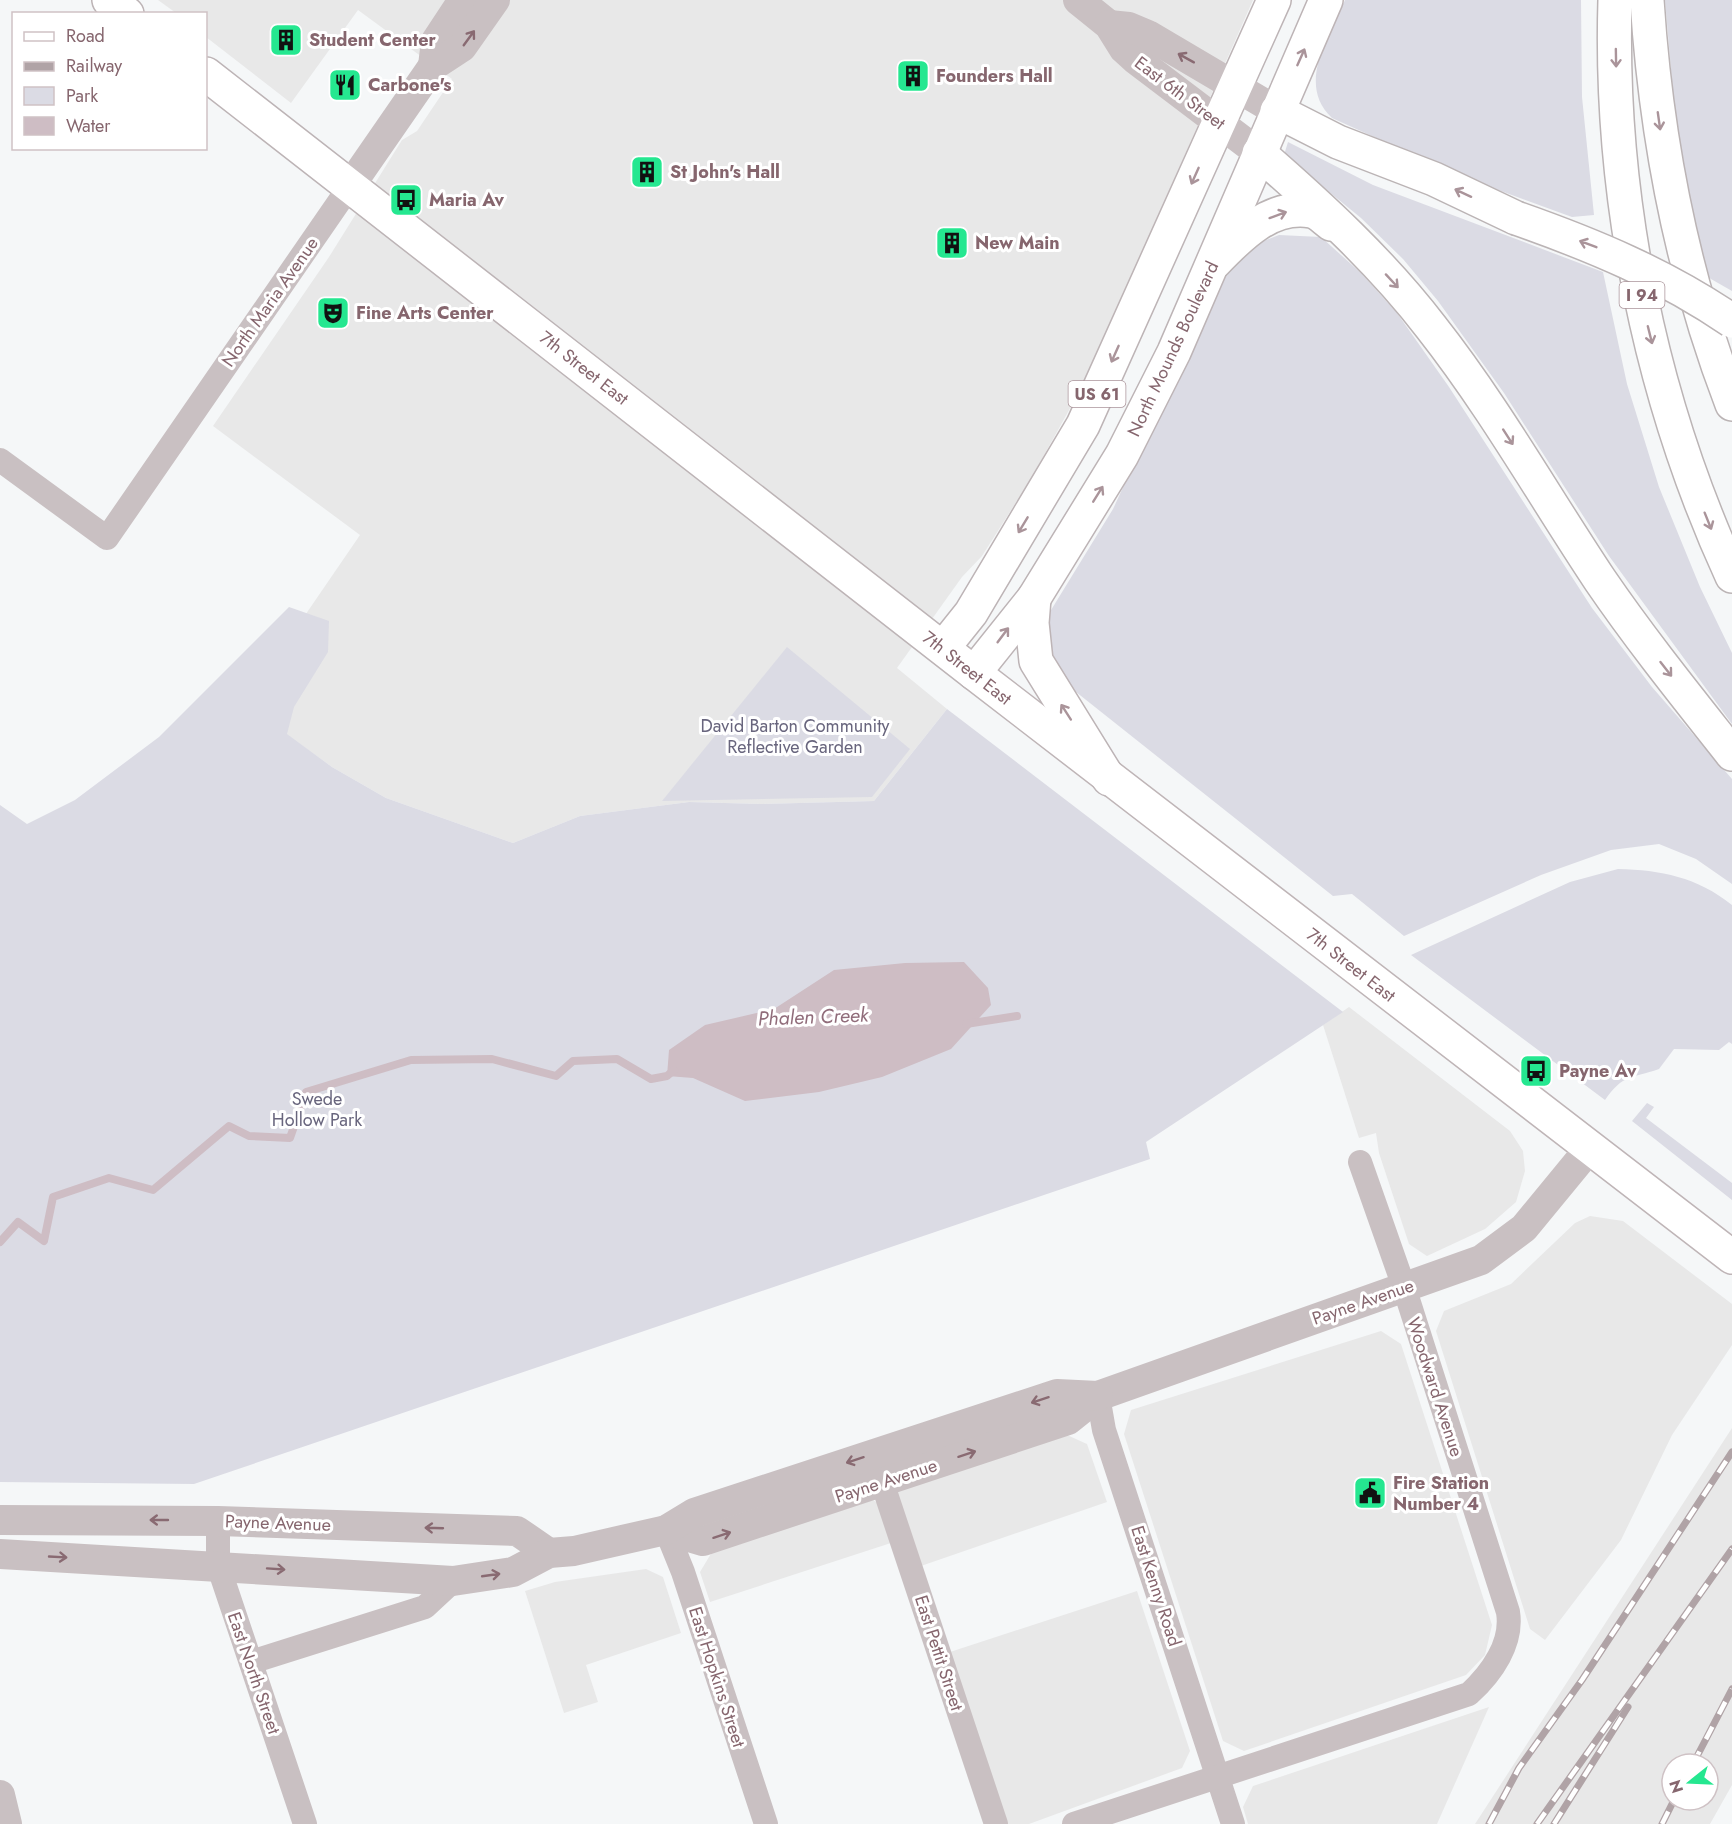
<svg xmlns="http://www.w3.org/2000/svg" width="1732" height="1824" viewBox="0 0 1732 1824" font-family="Jost,sans-serif">
	<rect width="100%" height="100%" fill="#f5f7f8"/>
	<g fill="#e8e8e8" fill-rule="evenodd">
		<path d="M158 0H1253L1102 343 1074 401 1032 477 982 556 962 577 897 668 947 709 874 801 761 804 689 802 580 816 513 843 386 798 332 767 286 734 249 697 360 535 213 426 329 257 402 140 417 131 452 79 358 10 291 103 206 37V14L176 13Z"/>
		<path d="M1349 1007 1510 1131 1523 1151 1525 1171 1516 1202 1485 1229 1427 1256 1409 1244 1379 1153 1376 1133 1359 1138 1323 1025Z"/>
		<path d="M1590 1216 1623 1221 1732 1304V1345L1672 1435 1621 1540 1545 1640 1530 1629 1436 1331 1444 1311 1511 1284 1575 1223Z"/>
		<path d="M1381 1331 1401 1344 1492 1625 1485 1655 1466 1675 1244 1751 1223 1741 1124 1434 1131 1410Z"/>
		<path d="M1732 1428V1785L1710 1824H1475ZM1672 1764H1708V1800H1672Z"/>
		<path d="M1067 1435 1087 1444 1107 1502 918 1567 893 1492Z"/>
		<path d="M873 1500 885 1508 894 1542 710 1602 700 1572 712 1552Z"/>
		<path d="M646 1569 663 1577 681 1633 586 1665 598 1702 564 1713 525 1591 555 1582Z"/>
		<path d="M1137 1591 1190 1751 1182 1768 1029 1824H1003L947 1653Z"/>
		<path d="M1489 1707 1437 1824H1248L1243 1807 1253 1786Z"/>
	</g>
	<g fill="#dbdbe4">
		<path d="M1345 0H1581L1582 97 1594 215 1572 217 1501 191 1445 169 1332 118C1296 84 1329 37 1345 0Z"/>
		<path d="M1665 0H1732V291L1704 275 1677 140Z"/>
		<path d="M1288 142 1373 185 1603 272 1627 384 1659 487 1700 587 1732 653V724L1609 556 1504 393 1438 301 1403 259 1361 218 1284 155Z"/>
		<path d="M1279 235 1321 237 1361 273 1397 313 1449 387 1592 608 1652 687 1732 779V884L1696 859 1659 844 1611 850 1541 875 1404 936 1352 894 1333 896 1071 688 1046 660 1048 615 1113 509 1218 282 1253 245Z"/>
		<path d="M289 607 329 621 328 652 294 707 287 734 332 767 386 798 513 843 580 816 689 802 761 804 874 801 947 709 1343 1012 1146 1142 1150 1159 194 1484 0 1482V805L27 824 75 800 159 737Z"/>
		<path d="M787 647 910 749 872 797 662 801Z"/>
		<path d="M1618 869C1661 870 1697 877 1732 905V1044L1729 1042 1719 1050 1674 1049 1659 1069C1631 1079 1624 1073 1605 1100L1411 955 1570 882Z"/>
		<path d="M1647 1103 1654 1107 1646 1118 1732 1183V1200L1632 1121Z"/>
	</g>
	<path fill="#cebdc4" d="M964 962 988 988 991 1005 951 1049 882 1077 819 1092 745 1101 693 1078 667 1076 669 1050 705 1025 774 1009 834 970 905 963Z"/>
	<g fill="none" stroke-linecap="round" stroke-linejoin="round">
		<g stroke="#cebdc4" stroke-width="8">
			<path d="M966 1024 1017 1016"/>
			<path d="M0 1242 18 1222 44 1241 53 1197 109 1178 153 1190 229 1126 249 1136 290 1138 306 1092 411 1060 492 1059 556 1076 573 1061 617 1059 651 1079 667 1076 674 1070"/>
		</g>
		<defs>
			<path id="secondary" d="M974 673 1732 1257"/>
			<g id="primary">
				<path d="M109 0 127 14"/>
				<path d="M206 74 974 673 1034 598 1122 455 1174 352 1326 0"/>
				<path d="M1034 598 1032 623 1036 661 1109 779"/>
				<path d="M943 648 971 613 1083 425 1274 0"/>
			</g>
			<g id="motorway">
				<path d="M1615 0C1609 196 1650 398 1732 576"/>
				<path d="M1647 0C1656 139 1682 274 1732 404"/>
				<path d="M1277 111 1338 142 1434 179 1516 218"/>
				<path d="M1259 153C1320 206 1382 263 1431 327 1494 407 1544 496 1600 580 1641 640 1687 697 1732 754"/>
				<path d="M1215 262C1240 236 1271 204 1311 211 1318 212 1325 220 1331 224"/>
			</g>
		</defs>
		<use href="#secondary" stroke="#bfb5b7" stroke-width="36"/>
		<use href="#primary" stroke="#bdb4b6" stroke-width="36"/>
		<use href="#motorway" stroke="#bbb4b5" stroke-width="36"/>
		<g stroke="#c9c0c2" stroke-width="24">
			<path d="M0 460 107 538 350 186"/>
			<path d="M1098 1396 1104 1430 1233 1824"/>
			<path d="M882 1482 996 1824"/>
			<path d="M218 1521V1565L305 1824"/>
			<path d="M666 1530 683 1572 766 1824"/>
			<path d="M251 1662 425 1607 453 1581"/>
			<path d="M1074 1824 1469 1694C1492 1673 1513 1643 1508 1612L1404 1287 1360 1162"/>
		</g>
		<g stroke="#c9c0c2" stroke-width="30">
			<path d="M1078 0 1109 25 1124 49 1135 59 1259 153"/>
			<path d="M1109 25 1129 27 1148 35 1277 111"/>
			<path d="M433 66 436 41 463 0"/>
			<path d="M350 186 433 66 462 47 495 0"/>
			<path d="M0 1520 218 1521 517 1531 549 1553"/>
			<path d="M666 1530 703 1541 1068 1420 1098 1396 1481 1260 1524 1228 1589 1149"/>
			<path d="M0 1554 453 1581 513 1572 549 1553 574 1551 666 1530 694 1513 1057 1394 1098 1396"/>
			<path d="M0 1795 7 1824"/>
		</g>
		<use href="#secondary" stroke="#fff" stroke-width="33"/>
		<use href="#primary" stroke="#fff" stroke-width="33"/>
		<use href="#motorway" stroke="#fff" stroke-width="33"/>
		<defs>
			<g id="rail">
				<path d="M1693 1764 1732 1689"/>
				<path d="M1489 1824 1519 1768 1582 1680 1732 1452"/>
				<path d="M1537 1824 1732 1549"/>
				<path d="M1554 1824 1628 1707"/>
				<path d="M1662 1824 1674 1800"/>
			</g>
		</defs>
		<use href="#rail" stroke="#b0a3a6" stroke-width="7"/>
		<use href="#rail" stroke="#fff" stroke-width="4.5" stroke-dasharray="14" stroke-linecap="butt"/>
		<defs>
			<path id="motorway-bridge" d="M1516 218C1593 245 1665 275 1732 321"/>
		</defs>
		<use href="#motorway-bridge" stroke="#bbb4b5" stroke-width="36" stroke-linecap="butt"/>
		<use href="#motorway-bridge" stroke="#fff" stroke-width="33"/>
	</g>
	<defs><path id="oneway-shaft" d="M-6 0H5M1.5-3L5.5 0L1.5 3" fill="none" stroke-width="1.6" stroke-linecap="round" stroke-linejoin="round" transform="scale(1.5)"/></defs>
	<g stroke="#896a72">
		<use href="#oneway-shaft" transform="translate(469 38) rotate(-54)"/>
		<use href="#oneway-shaft" transform="translate(1186 58) rotate(-151)"/>
		<use href="#oneway-shaft" transform="translate(1040 1400) rotate(162)"/>
		<use href="#oneway-shaft" transform="translate(967 1454) rotate(-18)"/>
		<use href="#oneway-shaft" transform="translate(855 1460) rotate(162)"/>
		<use href="#oneway-shaft" transform="translate(159 1520) rotate(-180)"/>
		<use href="#oneway-shaft" transform="translate(434 1528) rotate(-178)"/>
		<use href="#oneway-shaft" transform="translate(722 1535) rotate(-18)"/>
		<use href="#oneway-shaft" transform="translate(58 1557) rotate(3)"/>
		<use href="#oneway-shaft" transform="translate(276 1569) rotate(4)"/>
		<use href="#oneway-shaft" transform="translate(491 1575) rotate(-8)"/>
	</g>
	<g stroke="#aa949a">
		<use href="#oneway-shaft" transform="translate(1301 57) rotate(-66)"/>
		<use href="#oneway-shaft" transform="translate(1616 58) rotate(89)"/>
		<use href="#oneway-shaft" transform="translate(1659 121) rotate(82)"/>
		<use href="#oneway-shaft" transform="translate(1195 176) rotate(114)"/>
		<use href="#oneway-shaft" transform="translate(1463 193) rotate(-155)"/>
		<use href="#oneway-shaft" transform="translate(1278 215) rotate(-20)"/>
		<use href="#oneway-shaft" transform="translate(1588 244) rotate(-159)"/>
		<use href="#oneway-shaft" transform="translate(1392 281) rotate(47)"/>
		<use href="#oneway-shaft" transform="translate(1650 335) rotate(76)"/>
		<use href="#oneway-shaft" transform="translate(1115 354) rotate(114)"/>
		<use href="#oneway-shaft" transform="translate(1508 437) rotate(57)"/>
		<use href="#oneway-shaft" transform="translate(1098 494) rotate(-58)"/>
		<use href="#oneway-shaft" transform="translate(1708 521) rotate(68)"/>
		<use href="#oneway-shaft" transform="translate(1023 525) rotate(121)"/>
		<use href="#oneway-shaft" transform="translate(1003 635) rotate(-53)"/>
		<use href="#oneway-shaft" transform="translate(1666 669) rotate(52)"/>
		<use href="#oneway-shaft" transform="translate(1066 712) rotate(-123)"/>
	</g>
	<defs>
		<symbol id="building-square" viewBox="-11 -11 22 22"><rect x="-9" y="-9" width="18" height="18" rx="4" fill="#25e790" stroke="#fff"/><path d="M-4-6H4V6H1V3H-1V6H-4ZM-2.5-4.3h1.7v1.8h-1.7ZM.8-4.3h1.7v1.8H.8ZM-2.5-1h1.7V.8h-1.7ZM.8-1h1.7V.8H.8Z" fill="#111"/></symbol>
		<symbol id="restaurant-square" viewBox="-11 -11 22 22"><rect x="-9" y="-9" width="18" height="18" rx="4" fill="#25e790" stroke="#fff"/><path d="M-5-6h1v4h1v-4h1v4h1v-4h1v5L-1.5 .5V6h-2V.5L-5-1ZM5-6V6H3V1.5H1.5Q1.5-4 5-6Z" fill="#111"/></symbol>
		<symbol id="bus-square" viewBox="-11 -11 22 22"><rect x="-9" y="-9" width="18" height="18" rx="4" fill="#25e790" stroke="#fff"/><path d="M-5-6H5V4H4V6H2V4H-2V6H-4V4H-5ZM-3.5-4V0h7V-4ZM-3.5 1.2v1.5H-2V1.2ZM2 1.2v1.5H3.5V1.2Z" fill="#111"/></symbol>
		<symbol id="theatre-square" viewBox="-11 -11 22 22"><rect x="-9" y="-9" width="18" height="18" rx="4" fill="#25e790" stroke="#fff"/><path d="M-5-5.5Q0-4 5-5.5V0Q5 5 0 6Q-5 5-5 0ZM-3.3-2.5H-1v1.5H-3.3ZM1-2.5H3.3v1.5H1ZM-2.8 1Q0 5.5 2.8 1Z" fill="#111"/></symbol>
		<symbol id="civic-square" viewBox="-11 -11 22 22"><rect x="-9" y="-9" width="18" height="18" rx="4" fill="#25e790" stroke="#fff"/><path d="M-.6-6.5H3V-4.5H.6V-3L4-1V1h2V6H-6V1h2V-1L-.6-3ZM-1.2 2.5V6h2.4V2.5Z" fill="#111"/></symbol>
	</defs>
	<g fill-rule="evenodd">
		<use href="#building-square" x="267" y="21" width="38" height="38"/>
		<use href="#building-square" x="894" y="57" width="38" height="38"/>
		<use href="#restaurant-square" x="326" y="66" width="38" height="38"/>
		<use href="#building-square" x="628" y="153" width="38" height="38"/>
		<use href="#bus-square" x="387" y="181" width="38" height="38"/>
		<use href="#building-square" x="933" y="224" width="38" height="38"/>
		<use href="#theatre-square" x="314" y="294" width="38" height="38"/>
		<use href="#bus-square" x="1517" y="1052" width="38" height="38"/>
		<use href="#civic-square" x="1351" y="1474" width="38" height="38"/>
	</g>
	<g text-anchor="middle" dominant-baseline="central" stroke-width="6" stroke-linejoin="round" paint-order="stroke">
		<g fill="#fff" stroke="#aa949a" stroke-width="1.5">
			<rect x="1619.5" y="282" width="45" height="26" rx="4.5"/>
			<rect x="1068.5" y="381" width="57" height="26" rx="4.5"/>
		</g>
		<g font-size="16" font-weight="bold" fill="#86666e">
			<text x="1642" y="295">I 94</text>
			<text x="1097" y="394">US 61</text>
		</g>
		<g font-size="18" font-weight="bold" fill="#86666e" stroke="#fff" text-anchor="start">
			<text x="309" y="40">Student Center</text>
			<text x="936" y="76">Founders Hall</text>
			<text x="368" y="85">Carbone's</text>
			<text x="670" y="172">St John's Hall</text>
			<text x="429" y="200">Maria Av</text>
			<text x="975" y="243">New Main</text>
			<text x="356" y="313">Fine Arts Center</text>
			<text x="1559" y="1071">Payne Av</text>
			<text x="1393" y="1483">Fire Station<tspan x="1393" dy="21">Number 4</tspan></text>
		</g>
		<g font-size="18" fill="#86666e" stroke="#fff">
			<text transform="translate(1180 93) rotate(37)">East 6th Street</text>
			<text transform="translate(270 302) rotate(-55)">North Maria Avenue</text>
			<text transform="translate(1173 349) rotate(-65)">North Mounds Boulevard</text>
			<text transform="translate(584 368) rotate(38)">7th Street East</text>
			<text transform="translate(967 668) rotate(38)">7th Street East</text>
			<text transform="translate(1351 965) rotate(38)">7th Street East</text>
			<text transform="translate(1363 1302) rotate(-19)">Payne Avenue</text>
			<text transform="translate(1435 1387) rotate(72)">Woodward Avenue</text>
			<text transform="translate(886 1481) rotate(-18)">Payne Avenue</text>
			<text transform="translate(278 1523) rotate(2)">Payne Avenue</text>
			<text transform="translate(1156 1586) rotate(72)">East Kenny Road</text>
			<text transform="translate(939 1653) rotate(72)">East Pettit Street</text>
			<text transform="translate(254 1673) rotate(71)">East North Street</text>
			<text transform="translate(717 1677) rotate(72)">East Hopkins Street</text>
		</g>
		<g font-size="18" fill="#68657d" stroke="#fff">
			<text x="795" y="726">David Barton Community<tspan x="795" dy="21">Reflective Garden</tspan></text>
			<text x="317" y="1099">Swede<tspan x="317" dy="21">Hollow Park</tspan></text>
		</g>
		<g font-size="20" font-style="italic" fill="#906c7a" stroke="#fff">
			<text transform="translate(813 1017) rotate(-2)">Phalen Creek</text>
		</g>
	</g>
	<rect x="12" y="12" width="195" height="138" fill="#ffffff" stroke="#cfc2c5" stroke-width="1.5"/>
	<rect x="24" y="32" width="30" height="9" fill="#ffffff" stroke="#cfc2c5" stroke-width="1.5"/>
	<text x="66" y="42" font-size="18" fill="#86666e">Road</text>
	<rect x="24" y="62" width="30" height="9" fill="#b0a3a6" stroke="#cfc2c5" stroke-width="1.5"/>
	<text x="66" y="72" font-size="18" fill="#86666e">Railway</text>
	<rect x="24" y="87" width="30" height="18" fill="#dbdbe4" stroke="#cfc2c5" stroke-width="1.5"/>
	<text x="66" y="102" font-size="18" fill="#86666e">Park</text>
	<rect x="24" y="117" width="30" height="18" fill="#cebdc4" stroke="#cfc2c5" stroke-width="1.5"/>
	<text x="66" y="132" font-size="18" fill="#86666e">Water</text>
	<g transform="translate(1690 1782) rotate(252)"><circle r="28" fill="#ffffff" stroke="#cfc2c5" stroke-width="1.5"/>
	<path d="M0-4.5L10 22L0 15L-10 22Z" fill="#25e790"/>
	<text y="-9" font-size="16" font-weight="bold" text-anchor="middle" fill="#86666e">N</text>
	</g>
</svg>
